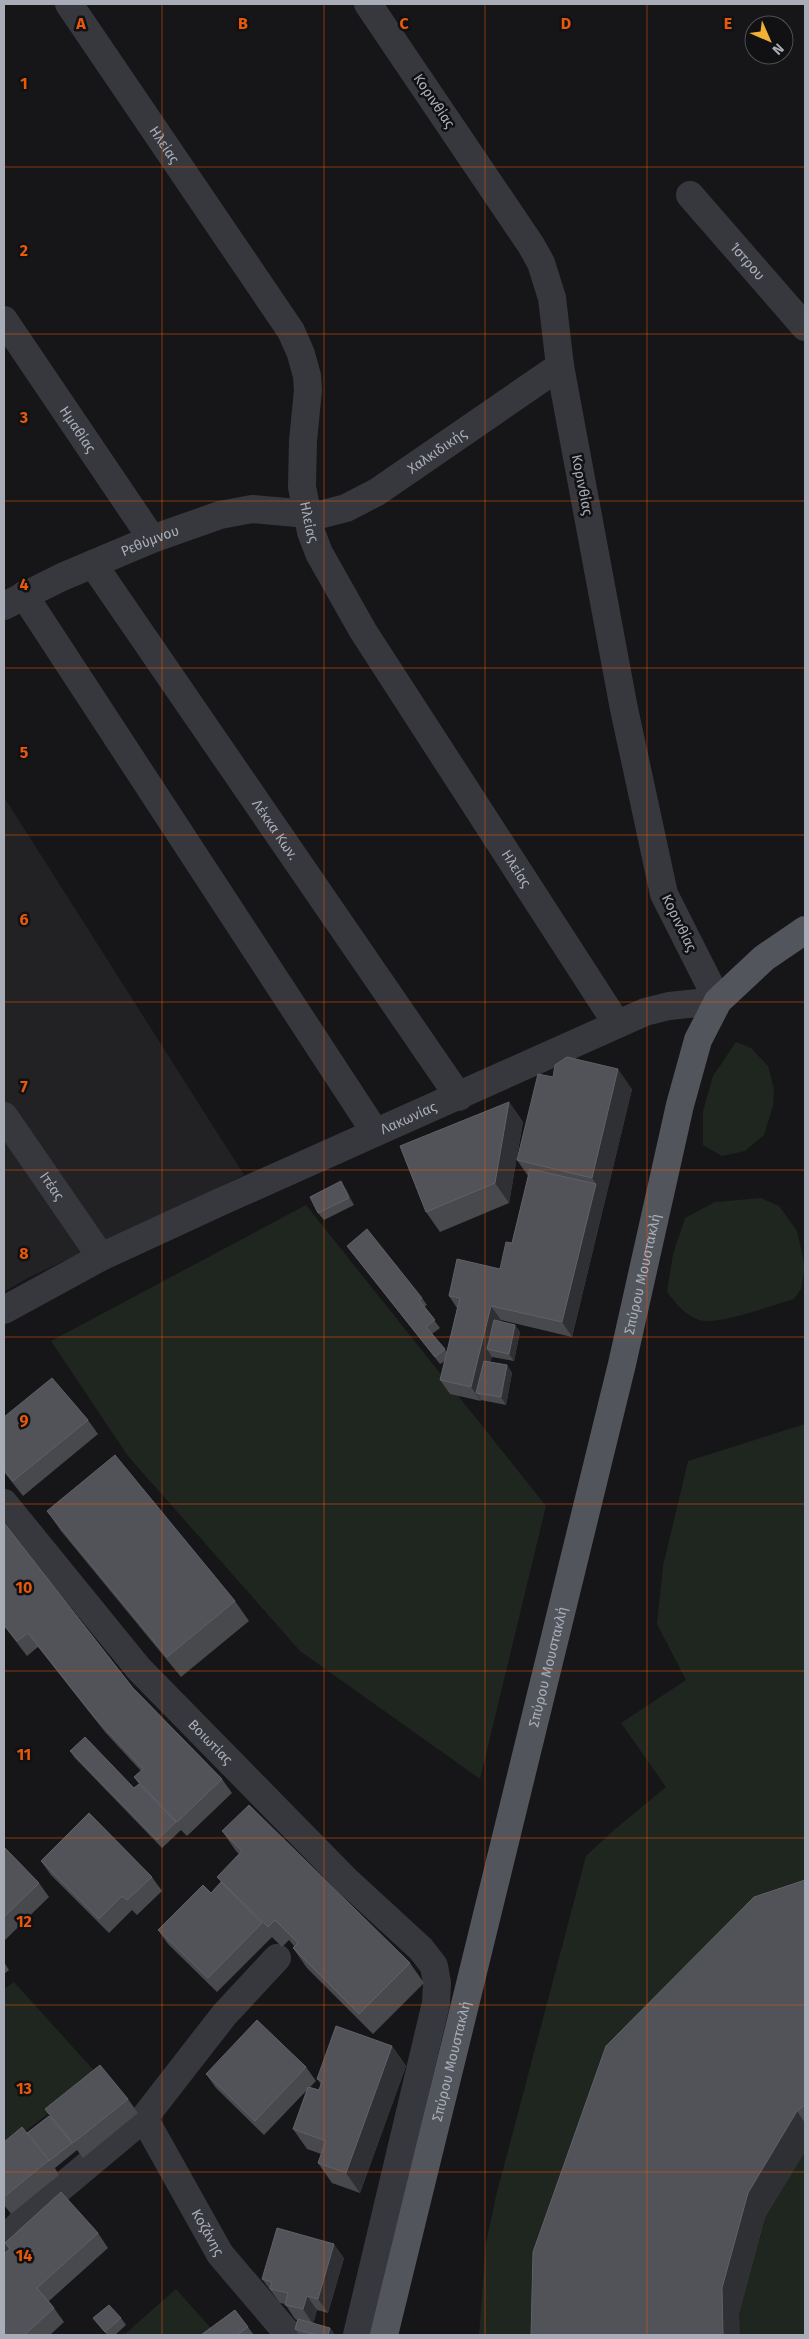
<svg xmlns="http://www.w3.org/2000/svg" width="809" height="2339" viewBox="0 0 809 2339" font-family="'Fira Sans',sans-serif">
	<rect width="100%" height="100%" fill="#161618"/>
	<path fill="#222225" d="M4 797 244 1175 26 1279 4 1292Z"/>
	<g fill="#1e261f">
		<path d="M736 1042 751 1048 768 1066 774 1089 773 1106 764 1135 745 1151 722 1156 703 1145V1111L713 1076Z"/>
		<path d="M761 1198 779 1206 797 1231 805 1267 801 1289 794 1299C773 1305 717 1326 699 1320 684 1315 676 1303 667 1292L673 1254 685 1218 715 1202Z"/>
		<path d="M306 1205 546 1506 480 1779 300 1651 128 1456 51 1341Z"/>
		<path d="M805 1424V2335H479L486 2243 496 2196 586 1856 614 1830 666 1787 621 1723 686 1680 657 1624 663 1566 688 1461Z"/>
		<path d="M14 1982 98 2075 4 2148V1989Z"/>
		<path d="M176 2289 217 2335H124Z"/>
	</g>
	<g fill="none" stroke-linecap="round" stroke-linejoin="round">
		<g stroke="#37383d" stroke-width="28">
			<path id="s1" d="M69 4 291 331 301 354 307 376 308 390 303 441 302 487 311 532 319 553 363 631 617 1024"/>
			<path id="s2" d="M690 195 805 327"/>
			<path id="s3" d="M4 320 152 539"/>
			<path id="s4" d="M93 564 459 1097"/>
			<path d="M24 595 375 1132"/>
			<path id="s5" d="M4 606 62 577 152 539 220 515 252 509 319 515 346 508 377 492 560 366"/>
			<path id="s6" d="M4 1116 101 1257"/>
			<path id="s7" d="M4 1310 101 1257 220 1202 645 1012 669 1006 718 1001 664 894 624 709 560 366 552 298 541 263 531 245 368 4"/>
			<path id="s8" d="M4 1503 139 1669 346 1880 421 1949 434 1966 437 1983 436 2003 357 2335"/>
			<path id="s9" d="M144 2118 220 2254 289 2335"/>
			<path d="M4 2240 34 2210 144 2118 224 2015 277 1958"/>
		</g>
		<path stroke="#53555c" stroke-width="28" id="s10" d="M384 2335 622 1364 680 1105 698 1040 718 1001 764 958 805 930"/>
	</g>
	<g fill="#47494d">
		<path d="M553 1077 632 1089 572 1337 501 1320 500 1322 515 1325 520 1332 514 1361 492 1357 490 1362 507 1365 512 1373 506 1405 481 1400V1401L450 1394 440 1380 445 1361 440 1364 347 1246 422 1298 427 1305 424 1307 440 1328 432 1334 447 1352 457 1308 449 1296 500 1269 512 1243 528 1176 517 1160Z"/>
		<path d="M509 1102 523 1122 509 1203 440 1232 426 1212Z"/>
		<path d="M346 1189 354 1205 324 1220 318 1213Z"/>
		<path d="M4 1417 88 1420 98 1434 23 1496 4 1472Z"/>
		<path d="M47 1511 235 1601 249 1621 181 1677 61 1531Z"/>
		<path d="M4 1523 133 1688 222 1779 232 1793 187 1836 181 1830 162 1848 75 1758 70 1751 134 1788 139 1784 134 1777 141 1771 105 1732 38 1647 27 1656 4 1626Z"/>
		<path d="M222 1831 410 1963 424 1983 373 2034 307 1968 293 1948 294 1946 289 1940 282 1947 272 1937 217 1992 168 1944 158 1930 211 1893 221 1882 217 1877 239 1854 236 1851Z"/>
		<path d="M4 1847 39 1883 49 1897 4 1941Z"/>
		<path d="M41 1861 152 1877 162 1891 137 1915 132 1910 109 1933 51 1875Z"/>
		<path d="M805 1880V2151L765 2217 739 2313 531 2335Z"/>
		<path d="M4 1962 9 1970 4 1974Z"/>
		<path d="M392 2046 406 2066 360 2193 332 2183 318 2163 321 2154 307 2149 293 2129 307 2090 264 2135 216 2088 206 2074 306 2067 316 2081 310 2087 319 2090 321 2084 317 2079Z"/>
		<path d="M128 2099 138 2113 83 2158 77 2150 55 2168 59 2175 11 2214 4 2205V2142L27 2133 50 2116 45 2109Z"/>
		<path d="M98 2233 108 2248 49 2301 64 2322 50 2335H4L5 2253 9 2249 5 2243Z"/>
		<path d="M344 2258 328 2313 317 2310 313 2324 330 2328 335 2335H299L295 2329 297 2320 295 2319 285 2304 280 2303 262 2279Z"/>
		<path d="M235 2310 254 2335H201Z"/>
		<path d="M93 2318H121L126 2325 115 2335H107Z"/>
	</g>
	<g fill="#2f3033">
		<path d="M618 1069 632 1089 572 1337 562 1322 596 1184 592 1178Z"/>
		<path d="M509 1102 523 1122 509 1203 495 1183Z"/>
		<path d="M341 1181 346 1189 354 1205 349 1198Z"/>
		<path d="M491 1306 501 1320 493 1351 487 1349 492 1357 483 1394 476 1393 481 1400V1401L471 1387Z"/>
		<path d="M515 1325 520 1332 514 1361 509 1354Z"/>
		<path d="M507 1365 512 1373 506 1405 501 1397Z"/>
		<path d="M392 2046 406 2066 360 2193 346 2173Z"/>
		<path d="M797 2111 805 2123V2151L765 2217 739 2313 740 2335H723L722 2288 748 2193Z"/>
		<path d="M334 2244 344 2258 328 2313 318 2299Z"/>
		<path d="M307 2296 317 2310 313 2324 303 2309Z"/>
		<path d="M330 2328 335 2335H328Z"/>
	</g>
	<g fill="#525359" stroke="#5f6168">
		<path d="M567 1057 618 1069 592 1178 517 1160 538 1074 553 1077 555 1065Z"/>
		<path d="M509 1102 495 1183 426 1212 400 1146Z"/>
		<path d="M530 1169 596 1184 562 1322 491 1306 471 1387 440 1380 460 1298 449 1296 457 1259 500 1269 506 1242 512 1243Z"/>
		<path d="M341 1181 349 1198 318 1213 310 1197Z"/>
		<path d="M367 1229 422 1298 419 1300 435 1320 426 1327 445 1349 435 1357 347 1246Z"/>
		<path d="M494 1320 515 1325 509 1354 487 1349Z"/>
		<path d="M484 1361 507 1365 501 1397 476 1393Z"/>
		<path d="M52 1378 88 1420 13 1481 4 1470V1417Z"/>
		<path d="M115 1455 235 1601 167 1657 47 1511Z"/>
		<path d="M4 1523 133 1688 222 1779 177 1822 134 1777 143 1769 95 1718 28 1633 17 1641 4 1625Z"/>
		<path d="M85 1737 134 1788 139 1784 176 1822 157 1840 70 1751Z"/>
		<path d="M249 1805 410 1963 359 2014 293 1948 298 1943 275 1920 268 1927 217 1877 242 1851 222 1831Z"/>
		<path d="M89 1813 152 1877 127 1900 122 1896 99 1919 41 1861Z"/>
		<path d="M4 1847 39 1883 4 1917Z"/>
		<path d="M805 1880V2105L797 2111 748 2193 722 2288 723 2335H531L533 2252 606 2046 754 1897Z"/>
		<path d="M221 1882 262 1923 208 1978 158 1930 203 1885 211 1893Z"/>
		<path d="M257 2020 306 2067 255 2121 206 2074Z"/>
		<path d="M336 2026 392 2046 346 2173 318 2163 326 2141 293 2129 308 2087 319 2090 322 2081 317 2079Z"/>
		<path d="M100 2065 128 2099 73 2143 45 2109Z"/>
		<path d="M49 2116 72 2143 49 2161 27 2133Z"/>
		<path d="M22 2127 49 2160 4 2197V2142Z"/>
		<path d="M61 2192 98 2233 37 2288 54 2308 24 2335H4V2251L5 2253 10 2249 5 2243Z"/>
		<path d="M277 2228 334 2244 318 2299 307 2296 303 2309 285 2305 288 2293 270 2289 272 2282 262 2279Z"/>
		<path d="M109 2305 121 2318 105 2332 93 2318Z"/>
		<path d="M235 2310 248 2327 237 2335H201Z"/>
		<path d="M298 2319 330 2328 328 2335H317L295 2329Z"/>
	</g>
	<path fill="none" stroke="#e8590c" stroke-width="1" stroke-opacity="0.55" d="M162 4V2335M324 4V2335M485 4V2335M647 4V2335M4 167H805M4 334H805M4 501H805M4 668H805M4 835H805M4 1002H805M4 1170H805M4 1337H805M4 1504H805M4 1671H805M4 1838H805M4 2005H805M4 2172H805"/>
	<g text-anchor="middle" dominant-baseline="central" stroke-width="5" stroke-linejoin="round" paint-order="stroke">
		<g font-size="14" fill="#a8adb8" stroke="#111113">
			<text transform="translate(434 101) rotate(56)">Κορινθίας</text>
			<text stroke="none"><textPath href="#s1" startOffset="170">Ηλείας</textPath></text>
			<text stroke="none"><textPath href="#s2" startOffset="88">Ίστρου</textPath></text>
			<text stroke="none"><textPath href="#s3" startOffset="132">Ημαθίας</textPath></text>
			<text stroke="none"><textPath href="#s5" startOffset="470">Χαλκιδικής</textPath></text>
			<text transform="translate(582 485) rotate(79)">Κορινθίας</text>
			<text stroke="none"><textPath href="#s1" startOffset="590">Ηλείας</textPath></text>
			<text stroke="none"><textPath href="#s5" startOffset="160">Ρεθύμνου</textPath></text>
			<text stroke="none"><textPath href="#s4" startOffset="322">Λέκκα Κων.</textPath></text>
			<text stroke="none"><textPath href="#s1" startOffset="995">Ηλείας</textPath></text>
			<text transform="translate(679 923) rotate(64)">Κορινθίας</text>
			<text stroke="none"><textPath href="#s7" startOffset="448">Λακωνίας</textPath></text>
			<text stroke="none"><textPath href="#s6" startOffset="85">Ιτέας</textPath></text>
			<text stroke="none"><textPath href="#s10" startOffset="1092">Σπύρου Μουστακλή</textPath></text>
			<text stroke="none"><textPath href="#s10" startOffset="688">Σπύρου Μουστακλή</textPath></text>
			<text stroke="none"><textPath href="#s8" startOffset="316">Βοιωτίας</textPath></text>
			<text stroke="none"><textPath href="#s10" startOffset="282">Σπύρου Μουστακλή</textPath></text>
			<text stroke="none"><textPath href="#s9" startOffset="131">Κοζάνης</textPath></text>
		</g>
	</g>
	<g font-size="16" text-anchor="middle" font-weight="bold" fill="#e8590c" stroke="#111113" stroke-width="5" stroke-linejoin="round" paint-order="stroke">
		<text x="81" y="29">A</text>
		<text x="243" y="29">B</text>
		<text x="404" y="29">C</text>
		<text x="566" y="29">D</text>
		<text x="728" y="29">E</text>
		<text x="24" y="89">1</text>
		<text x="24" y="256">2</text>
		<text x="24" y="423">3</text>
		<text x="24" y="590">4</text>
		<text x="24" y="758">5</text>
		<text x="24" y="925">6</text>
		<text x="24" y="1092">7</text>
		<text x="24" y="1259">8</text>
		<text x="24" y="1426">9</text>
		<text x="24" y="1593">10</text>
		<text x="24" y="1760">11</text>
		<text x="24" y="1927">12</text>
		<text x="24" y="2094">13</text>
		<text x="24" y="2261">14</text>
	</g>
	<rect width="809" height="2339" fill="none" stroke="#a8adb8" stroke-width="10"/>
	<g transform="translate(769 40) rotate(135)"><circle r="24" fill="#111113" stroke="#4d4f55"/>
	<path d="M0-4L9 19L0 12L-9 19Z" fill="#f2b134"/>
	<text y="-8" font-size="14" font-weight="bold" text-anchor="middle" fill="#a8adb8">N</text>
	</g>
</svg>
